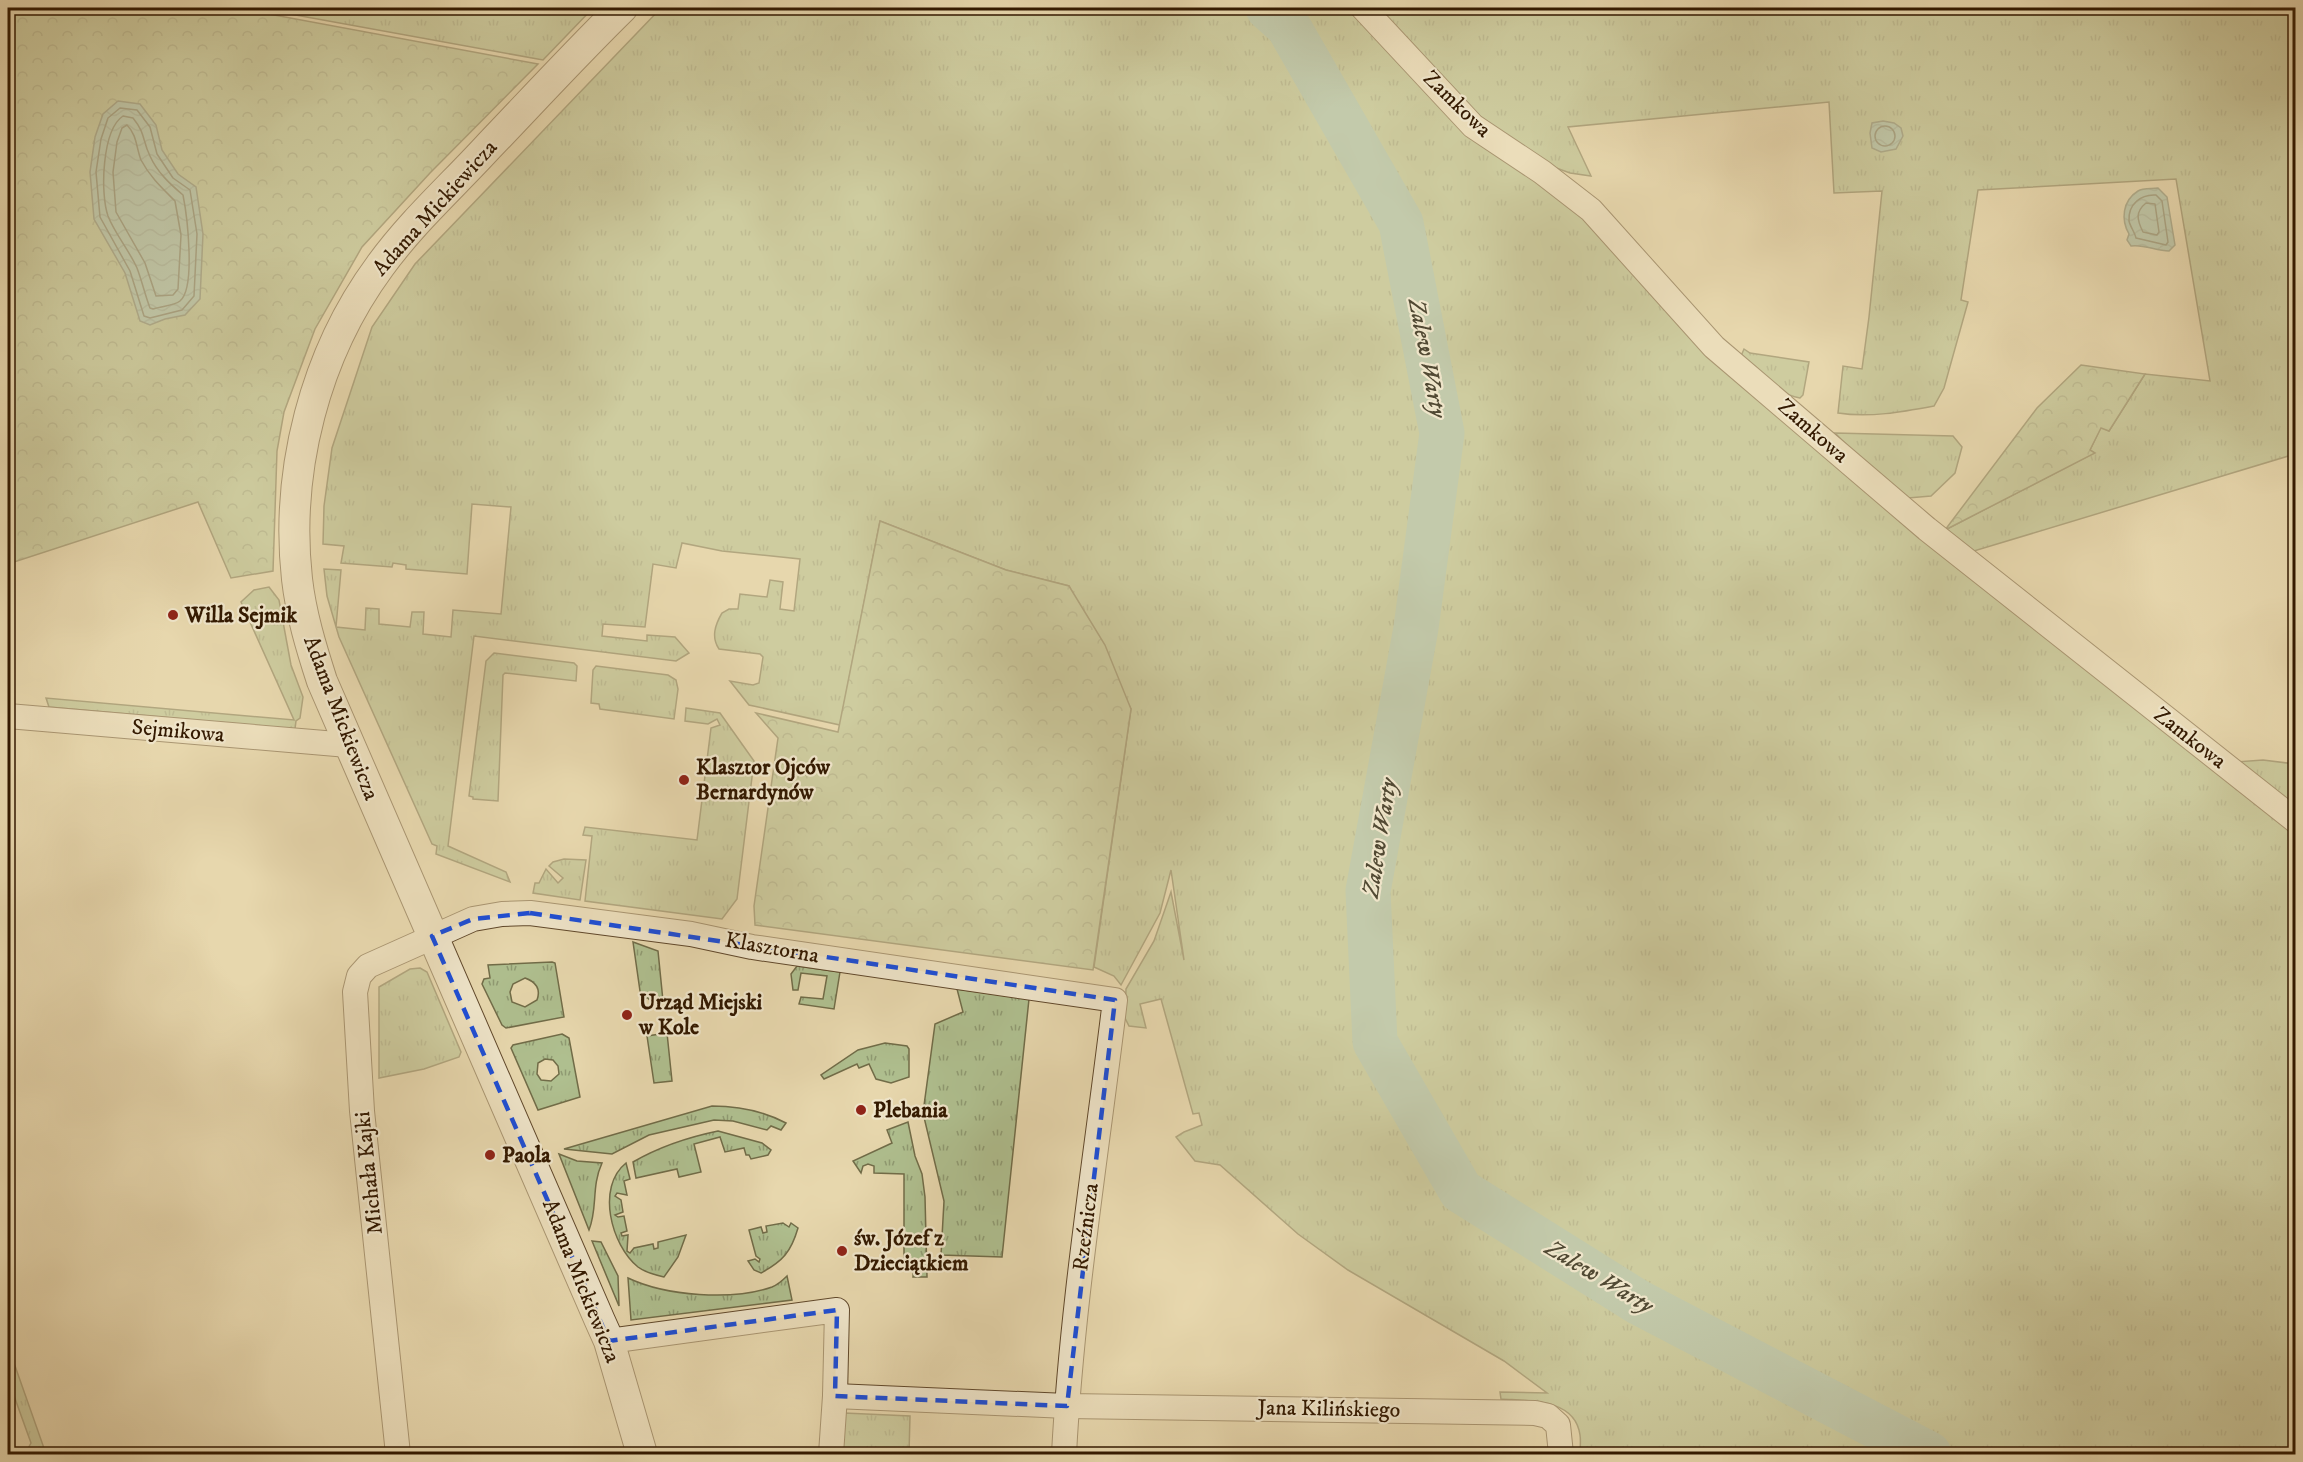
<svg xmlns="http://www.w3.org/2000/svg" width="2303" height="1462" viewBox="0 0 2303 1462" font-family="'IM FELL DW Pica',serif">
	<defs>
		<pattern id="grass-tufts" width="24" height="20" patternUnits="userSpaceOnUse" patternTransform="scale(1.5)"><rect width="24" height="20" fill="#afbf8f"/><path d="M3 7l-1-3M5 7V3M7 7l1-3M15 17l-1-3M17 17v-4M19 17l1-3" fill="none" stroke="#8f9a72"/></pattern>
		<pattern id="forest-crowns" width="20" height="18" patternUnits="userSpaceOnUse" patternTransform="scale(1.5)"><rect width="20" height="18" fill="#afbf8f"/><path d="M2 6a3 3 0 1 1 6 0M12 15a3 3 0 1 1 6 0" fill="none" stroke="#8f9a72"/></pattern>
		<pattern id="water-waves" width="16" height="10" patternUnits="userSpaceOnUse" patternTransform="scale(1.5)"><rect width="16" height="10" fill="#97baa9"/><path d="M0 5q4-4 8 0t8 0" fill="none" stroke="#839f90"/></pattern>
	</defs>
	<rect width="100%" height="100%" fill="#e7d7ad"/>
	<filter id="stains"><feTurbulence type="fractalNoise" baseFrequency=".00333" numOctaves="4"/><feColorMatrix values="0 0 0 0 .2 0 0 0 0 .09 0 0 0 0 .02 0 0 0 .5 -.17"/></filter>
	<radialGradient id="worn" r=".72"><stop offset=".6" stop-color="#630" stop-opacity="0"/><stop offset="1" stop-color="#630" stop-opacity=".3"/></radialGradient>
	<g fill="url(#grass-tufts)" stroke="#716c48" stroke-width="1.5" fill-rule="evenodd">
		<path d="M257 8H593L543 60Z"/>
		<path d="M661 8H1350L1467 131 1563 194 1633 271 2237 788 2295 833V1454H1648L1638 1449 1636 1454H1580C1580 1448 1581 1441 1580 1435 1575 1398 1529 1401 1501 1399L1500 1392 1547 1393 1504 1361 1348 1270 1298 1234 1220 1165 1195 1161 1176 1137 1184 1132 1202 1125 1199 1113 1193 1114 1161 999 1140 1004 1146 1028 1129 1026 1125 1018 1126 989 1154 941 1171 892 1184 960 1171 870 1160 913 1121 985 1114 976 1094 967 1131 709 1069 586 1006 570 880 521 840 725 749 705 730 681 753 685 759 683 763 657 760 654 719 649C711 637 715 625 722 613L729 609H738L740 594 767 597 770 580 783 582 780 609 794 611 800 559 722 551 682 543 676 568 653 564 645 627 603 624 602 636 647 641V635L675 637 689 653 676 661 474 636 448 846 506 872 510 882 436 854 437 846 432 844 339 637 327 596 324 569 341 570 336 627 365 630 366 608 379 609V624L410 627 412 612H424L423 634 451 637 453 610 501 614 511 507 472 504 467 574 406 569V565L393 563 392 567 341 563 344 546 323 544 324 506 332 448 372 327 415 264Z"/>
		<path d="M1378 8H2295V454L1974 551 1945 530 2094 453 2090 450 2101 427 2109 431 2145 374 2210 381 2176 179 1978 190 1961 300 1968 302 1944 388 1934 406C1902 412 1869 418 1838 413L1843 366 1862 369 1869 317 1882 191 1834 193 1829 102 1568 127 1591 176 1570 173 1548 165 1480 116Z"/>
		<path d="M1744 349 1750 353 1809 362 1803 395 1800 398C1776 394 1758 371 1741 356Z"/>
		<path d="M1835 433 1953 436 1962 447 1955 473 1931 496 1908 498 1873 472Z"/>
		<path d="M269 587 279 600 291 665 303 697 300 718 296 721 295 729 49 707 46 698 294 720 241 602 254 590Z"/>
		<path d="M494 653 574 663 577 666 576 681 505 673 503 675 498 801 473 799V797L469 796 486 661Z"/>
		<path d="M596 666 668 675 676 680 678 689 674 719 600 709 599 704 591 703 593 670Z"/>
		<path d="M686 708 720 713 754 761 737 899 722 919 585 901 592 836 583 835 585 827 697 840 711 728 720 725 717 719 708 724 685 721Z"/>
		<path d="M2263 760 2295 764V811L2235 762Z"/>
		<path d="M564 859 586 860 580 900 533 893 535 883H539L546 869 558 883 563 878 549 866 553 862Z"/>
		<path d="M633 942 658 951 663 1001 652 1003 648 998H641Z"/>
		<path d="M552 962 555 963 564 1017 506 1028 502 1025 482 984 484 979 490 978 488 965ZM525 978C536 982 541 989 537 1000L525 1007 512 1002 510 992 513 984Z"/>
		<path d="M797 966 840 972 834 1009 799 1004 801 997 823 999 827 976 801 973 798 990H793L791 974Z"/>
		<path d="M420 968 427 972 461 1052 459 1057 424 1069 379 1078V987L410 969Z"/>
		<path d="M957 989 1029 999 1002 1257 941 1255 944 1201 923 1113 935 1024 963 1012Z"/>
		<path d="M667 1033 672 1081 654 1083 647 1036Z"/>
		<path d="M562 1034 569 1038 580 1097 538 1110 511 1048 513 1045ZM545 1059 553 1060 558 1066 559 1074 551 1081 541 1080 537 1074 538 1063Z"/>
		<path d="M885 1043 907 1046 909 1049V1077L891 1083 876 1079 869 1064 859 1068 857 1064 824 1079 821 1075 858 1050Z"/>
		<path d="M712 1106C739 1106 763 1111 786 1123L781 1130 771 1126 767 1130 733 1121 714 1120 649 1135 612 1154 564 1149Z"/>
		<path d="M908 1122 915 1156 922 1174 925 1197 927 1277H913L914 1261 904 1260V1174L874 1173V1166L868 1164 863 1166 861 1173 853 1161 892 1143 887 1130Z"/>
		<path d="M718 1131 762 1143 771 1150 768 1155 751 1159 749 1155H746L744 1148 725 1152 720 1137 694 1144 701 1172 679 1177 677 1169 636 1178 633 1162C659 1147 689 1137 718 1131Z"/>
		<path d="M559 1154 577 1161 602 1163C591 1187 598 1208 589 1230Z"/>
		<path d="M626 1163 630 1179 624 1181 627 1195 617 1193 615 1196 621 1200 623 1212 615 1215 618 1217 624 1216 627 1231 621 1233 622 1236 628 1235 627 1251 630 1253 634 1248 653 1244 654 1249 658 1248V1242L686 1235 678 1257 664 1277C655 1275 646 1273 638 1267 611 1245 596 1187 626 1163Z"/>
		<path d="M783 1223 789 1227 791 1223 798 1228C791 1252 783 1261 761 1273L754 1270 748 1261 755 1259 759 1262 760 1259 756 1256 749 1230 761 1227 763 1233 767 1232 766 1226Z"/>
		<path d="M592 1241 601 1242 618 1276 619 1306Z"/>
		<path d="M787 1276 792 1300 631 1320 628 1278C666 1296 732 1301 772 1287 777 1285 783 1280 787 1276Z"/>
		<path d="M8 1346 45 1451 38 1454H25L31 1443 8 1379Z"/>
		<path d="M844 1413 910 1416 909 1454H841Z"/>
	</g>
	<g fill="url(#forest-crowns)" stroke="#716c48" stroke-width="1.5">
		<path d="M8 8H237L538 64 430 173 362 247 315 329 284 412 277 451 273 571 231 578 198 502 8 564Z"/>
		<path d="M2081 365 2145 374 2109 431 2101 428 2090 450 2095 453 1945 530 2037 408Z"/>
		<path d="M880 521 1006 570 1069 586 1105 645 1131 709 1093 970 755 925 754 906 778 738 756 713 838 732Z"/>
	</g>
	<g fill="url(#water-waves)" stroke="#6f7a65" stroke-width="1.5">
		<path d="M118 101 140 104 156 125 162 150 178 174 196 187 203 234 200 299 185 315 165 319 150 325 140 321 125 273 94 219 90 172 95 137 103 114Z"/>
		<path d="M1883 121 1894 123 1901 128 1903 136 1896 149 1881 152 1872 148 1870 133 1872 123Z"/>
		<path d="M2158 188 2167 197 2175 245 2169 251C2156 251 2144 244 2131 246L2127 240 2129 234C2121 220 2122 201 2138 191 2143 188 2152 189 2158 188Z"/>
	</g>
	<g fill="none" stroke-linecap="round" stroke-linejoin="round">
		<g stroke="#656a54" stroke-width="1.5">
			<path d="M120 108 137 110 150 127 157 154 173 178 190 190 197 234 194 296 182 310 150 318 144 316 130 271 100 217 96 172 101 139 108 118Z"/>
			<path d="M123 116 133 118C146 134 142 140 150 156 157 172 170 184 183 195 187 215 196 288 180 301 174 306 161 306 153 309L150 308C145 295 142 281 137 268 129 250 115 234 108 216 100 193 102 130 123 116Z"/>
			<path d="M127 125C137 135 136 147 141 160 150 177 162 188 175 201L181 235 178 289 173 295 156 296 145 263 116 212 113 172 117 142 122 128Z"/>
			<circle cx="1885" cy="136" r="10"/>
			<path d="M2156 195 2162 201 2168 242 2166 245 2136 238C2135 233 2130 226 2129 221 2128 204 2141 194 2156 195Z"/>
			<path d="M2146 203 2155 204 2159 232 2157 235 2143 232C2137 220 2135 212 2146 203Z"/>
		</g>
		<path stroke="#97baa9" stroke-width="45" d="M1268 8 1288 26 1401 223 1442 433 1416 628 1368 891 1375 1042 1461 1191 1638 1302 1929 1454"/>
		<defs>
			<g id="minor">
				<path d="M1363 8 1473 126 1542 172 1591 210 1714 347 1927 529 2296 821"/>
				<path d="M8 716 348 745"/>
				<path d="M609 1341 837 1310 835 1396 831 1454"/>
				<path d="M835 1396 1067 1406 1535 1413 1548 1416 1558 1425 1561 1454"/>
				<path d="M398 1454 362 1111 355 992 359 976 368 966 473 919 502 914 530 913 691 934 752 947 1115 1000C1097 1151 1072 1302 1064 1454"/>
			</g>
			<path id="tertiary" d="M622 8C576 53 532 101 487 148 451 187 411 223 380 266 315 354 285 471 297 579 301 614 311 647 322 681L600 1321 609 1341 642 1454"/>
		</defs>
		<use href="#minor" stroke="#60482b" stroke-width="26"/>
		<use href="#tertiary" stroke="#60482b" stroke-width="32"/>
		<use href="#minor" stroke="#efe5ca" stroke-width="24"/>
		<use href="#tertiary" stroke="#efe5ca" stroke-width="30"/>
	</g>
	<path d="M0 0H2303V1462H0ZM530 913 1115 1000 1067 1406 835 1396 837 1310 609 1341 432 936 473 919Z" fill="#e7d7ad" fill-opacity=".55" fill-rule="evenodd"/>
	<path fill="none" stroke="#1d4ed8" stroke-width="4.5" stroke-dasharray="12 8" stroke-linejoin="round" d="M530 913 1115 1000 1067 1406 835 1396 837 1310 609 1341 432 936 473 919Z"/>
	<g fill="#8f2418" stroke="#efe5ca" stroke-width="2">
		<circle cx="173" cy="615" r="6"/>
		<circle cx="684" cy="780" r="6"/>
		<circle cx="627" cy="1015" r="6"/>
		<circle cx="861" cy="1110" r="6"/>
		<circle cx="490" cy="1155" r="6"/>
		<circle cx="842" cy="1251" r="6"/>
	</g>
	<g text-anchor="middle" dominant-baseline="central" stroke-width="4.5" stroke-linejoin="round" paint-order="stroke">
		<g font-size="22" fill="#331900" stroke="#efe5ca">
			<text transform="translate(1457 104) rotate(44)">Zamkowa</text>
			<text transform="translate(435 208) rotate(-48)">Adama Mickiewicza</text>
			<text transform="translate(1813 431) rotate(41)">Zamkowa</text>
			<text transform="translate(341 718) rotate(69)">Adama Mickiewicza</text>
			<text transform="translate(178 731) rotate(5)">Sejmikowa</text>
			<text transform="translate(2190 738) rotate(38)">Zamkowa</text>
			<text transform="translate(772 948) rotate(10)">Klasztorna</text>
			<text transform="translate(369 1173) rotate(-96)">Michała Kajki</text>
			<text transform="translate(1086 1227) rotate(-83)">Rzeźnicza</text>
			<text transform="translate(581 1281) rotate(68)">Adama Mickiewicza</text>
			<text transform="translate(1329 1409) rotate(1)">Jana Kilińskiego</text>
		</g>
		<g font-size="22" font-weight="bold" fill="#331900" stroke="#efe5ca" text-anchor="start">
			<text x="185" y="615">Willa Sejmik</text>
			<text x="696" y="767">Klasztor Ojców<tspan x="696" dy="25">Bernardynów</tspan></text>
			<text x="639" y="1002">Urząd Miejski<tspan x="639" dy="25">w Kole</tspan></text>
			<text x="873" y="1110">Plebania</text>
			<text x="502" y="1155">Paola</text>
			<text x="854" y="1238">św. Józef z<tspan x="854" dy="25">Dzieciątkiem</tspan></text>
		</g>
		<g font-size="24" font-style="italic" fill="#514933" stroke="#efe5ca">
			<text transform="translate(1427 358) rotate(79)">Zalew Warty</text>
			<text transform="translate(1380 838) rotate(-81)">Zalew Warty</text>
			<text transform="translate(1599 1277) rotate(31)">Zalew Warty</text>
		</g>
	</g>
	<rect width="2303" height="1462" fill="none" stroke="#e7d7ad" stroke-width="30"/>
	<rect x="9" y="9" width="2285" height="1444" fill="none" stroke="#331900" stroke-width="3"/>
	<rect x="15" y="15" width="2273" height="1432" fill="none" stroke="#331900" stroke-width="1.5"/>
	<rect width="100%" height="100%" filter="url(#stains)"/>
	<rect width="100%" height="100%" fill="url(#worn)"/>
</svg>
